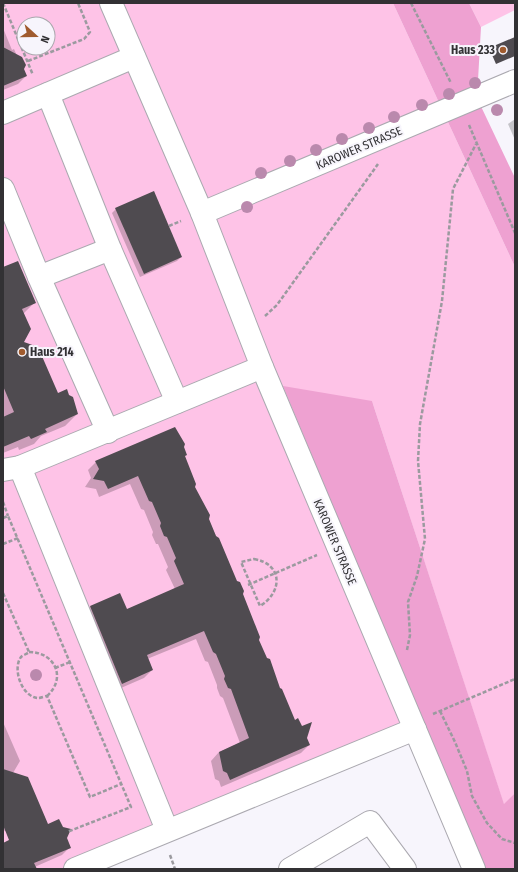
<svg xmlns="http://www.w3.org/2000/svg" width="518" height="872" viewBox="0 0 518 872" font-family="'Fira Sans Condensed',sans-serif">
	<rect width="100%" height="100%" fill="#f7f5fc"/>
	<g fill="#fec3e7" fill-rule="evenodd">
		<path d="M3 3H393L515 267V793L504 805 372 401 426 737 96 869H3ZM24 24H48V48H24Z"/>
		<path d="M469 3H515V10L481 27Z"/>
	</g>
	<g fill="#eea1d1">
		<path d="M393 3H469L481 27 477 98 515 178V267Z"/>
		<path d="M283 386 372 401 504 804 515 793V869H484Z"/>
	</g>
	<g fill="#0003">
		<path d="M3 28 12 50 14 49 26 76 18 84 3 90Z"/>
		<path d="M515 119V140L508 124Z"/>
		<path d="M116 209 181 257 177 261 140 277 112 213Z"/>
		<path d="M3 266 35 302 23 314 22 343 57 394 77 414 65 426 41 436 34 444 19 450 18 447 3 453Z"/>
		<path d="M182 447 194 487 242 594 258 640 279 689 294 721 309 745 301 753 221 787 219 781 215 779 211 761 219 752 240 743 223 698 220 696 217 688V685L208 662 205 661 196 639 147 659 152 670 144 678 114 691 82 615 90 607 120 595 126 610 175 589 166 570 168 567 158 544H156L152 535 153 532 144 510 141 509 130 484 99 497 96 489 85 487 91 478 88 470 96 462Z"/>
		<path d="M3 722 20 761 13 773 47 825 66 838 70 847 62 855 30 869H3V844L19 837 3 830Z"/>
	</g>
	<g fill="#4f4b50">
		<path d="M515 37V56L496 64 489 48Z"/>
		<path d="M3 47 22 57 26 65 24 69 27 76 3 86Z"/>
		<path d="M154 191 182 257 144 274 115 208Z"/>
		<path d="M18 261 36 303 22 309 31 329 24 342 38 347 58 393 67 389 69 395 73 397 78 414 45 429 47 432 31 439 29 436 3 447V417L14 412 3 386V267Z"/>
		<path d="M175 427 185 444 184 447 187 455 185 456 196 484 195 487 210 515 209 519 216 536 219 538 237 581 240 582 244 591 243 594 260 637 259 640 267 658 270 659 280 688 282 689 295 720 298 718 302 726 312 722 307 738 310 745 230 780 227 773 223 771 219 752 249 738 231 689 228 688 224 679 225 676 216 654 213 652 204 631 147 655 153 670 122 684 90 606 120 593 127 609 184 584 174 561 176 558 167 537 164 536 160 526 161 523 152 502 149 501 138 476 108 489 104 481 93 479 99 469 95 461Z"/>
		<path d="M3 769 28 777 48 824 59 819 63 827 71 829 67 838 71 848 34 863 37 869H3V843L9 840 3 825Z"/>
	</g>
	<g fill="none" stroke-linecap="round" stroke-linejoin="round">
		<defs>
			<g id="minor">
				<path d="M111 3 202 213 262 367 474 869"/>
				<path d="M48 94 110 249 177 402"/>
				<path d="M3 113 134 57"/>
				<path d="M3 189 39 277 108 432"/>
				<path d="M202 213 515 81"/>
				<path d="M39 277 110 249"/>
				<path d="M20 467 167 830"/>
				<path d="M3 470 20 467 262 367"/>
				<path d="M75 869 415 729"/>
				<path d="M290 869 370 822 405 869"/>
			</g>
		</defs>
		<use href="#minor" stroke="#aba9b0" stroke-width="24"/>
		<g stroke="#9b9a9f" stroke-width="2.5" stroke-dasharray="4 2" stroke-linecap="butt">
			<path d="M3 3 33 75"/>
			<path d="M411 3 451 83"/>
			<path d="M28 61 84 39 90 32 78 3"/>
			<path d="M469 125 515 233"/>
			<path d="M169 226 181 221"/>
			<path d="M265 316 277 305 378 164"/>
			<path d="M3 502 8 516"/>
			<path d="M3 518 8 516 131 807 67 832"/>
			<path d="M3 544 18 538"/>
			<path d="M254 559C283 564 283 592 260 606L241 562Z"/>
			<path d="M248 585 317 555"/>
			<path d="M3 593 29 652C27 654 23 655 21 657 12 669 22 697 38 698 41 698 45 696 47 696L90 797 121 784"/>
			<path d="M407 650 410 635 408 602 417 576 425 539 418 461 420 424 442 301 453 189 476 144"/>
			<path d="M29 652C55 652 67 678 47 696"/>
			<path d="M55 668 70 662"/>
			<path d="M440 711 455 742 467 771 472 796 487 823 502 839 515 843"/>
			<path d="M433 714 515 679"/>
			<path d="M170 855 175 869"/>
		</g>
		<use href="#minor" stroke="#fff" stroke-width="22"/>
	</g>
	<g fill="#ba89ad">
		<circle cx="475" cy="83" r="6"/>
		<circle cx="449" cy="94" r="6"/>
		<circle cx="422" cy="105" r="6"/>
		<circle cx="497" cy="110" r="6"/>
		<circle cx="394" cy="117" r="6"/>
		<circle cx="369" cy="128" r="6"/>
		<circle cx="342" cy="139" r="6"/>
		<circle cx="316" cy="150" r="6"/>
		<circle cx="290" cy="161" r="6"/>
		<circle cx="261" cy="173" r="6"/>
		<circle cx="247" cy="207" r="6"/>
		<circle cx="36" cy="675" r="6"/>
	</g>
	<g fill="#a05b2e" stroke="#f7f5fc" stroke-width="1.5">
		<circle cx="503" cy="50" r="4"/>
		<circle cx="22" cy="352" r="4"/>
	</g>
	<g text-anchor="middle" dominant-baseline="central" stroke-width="4" stroke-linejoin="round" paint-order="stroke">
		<g font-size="12" font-weight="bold" fill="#323134" stroke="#f7f5fc" text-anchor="end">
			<text x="495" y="50">Haus 233</text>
			<text x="30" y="352" text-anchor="start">Haus 214</text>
		</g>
		<g font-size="12" fill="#323134" stroke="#f7f5fc">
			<text transform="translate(359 148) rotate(-23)">KAROWER STRASSE</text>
			<text transform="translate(335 542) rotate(67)">KAROWER STRASSE</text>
		</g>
	</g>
	<rect width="518" height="872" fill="none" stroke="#323134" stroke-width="8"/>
	<g transform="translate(36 36) rotate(111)"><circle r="19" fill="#f7f5fc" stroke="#a8a7ac"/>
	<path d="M0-3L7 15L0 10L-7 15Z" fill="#a05b2e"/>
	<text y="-6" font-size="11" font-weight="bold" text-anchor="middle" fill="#323134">N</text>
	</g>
</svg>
